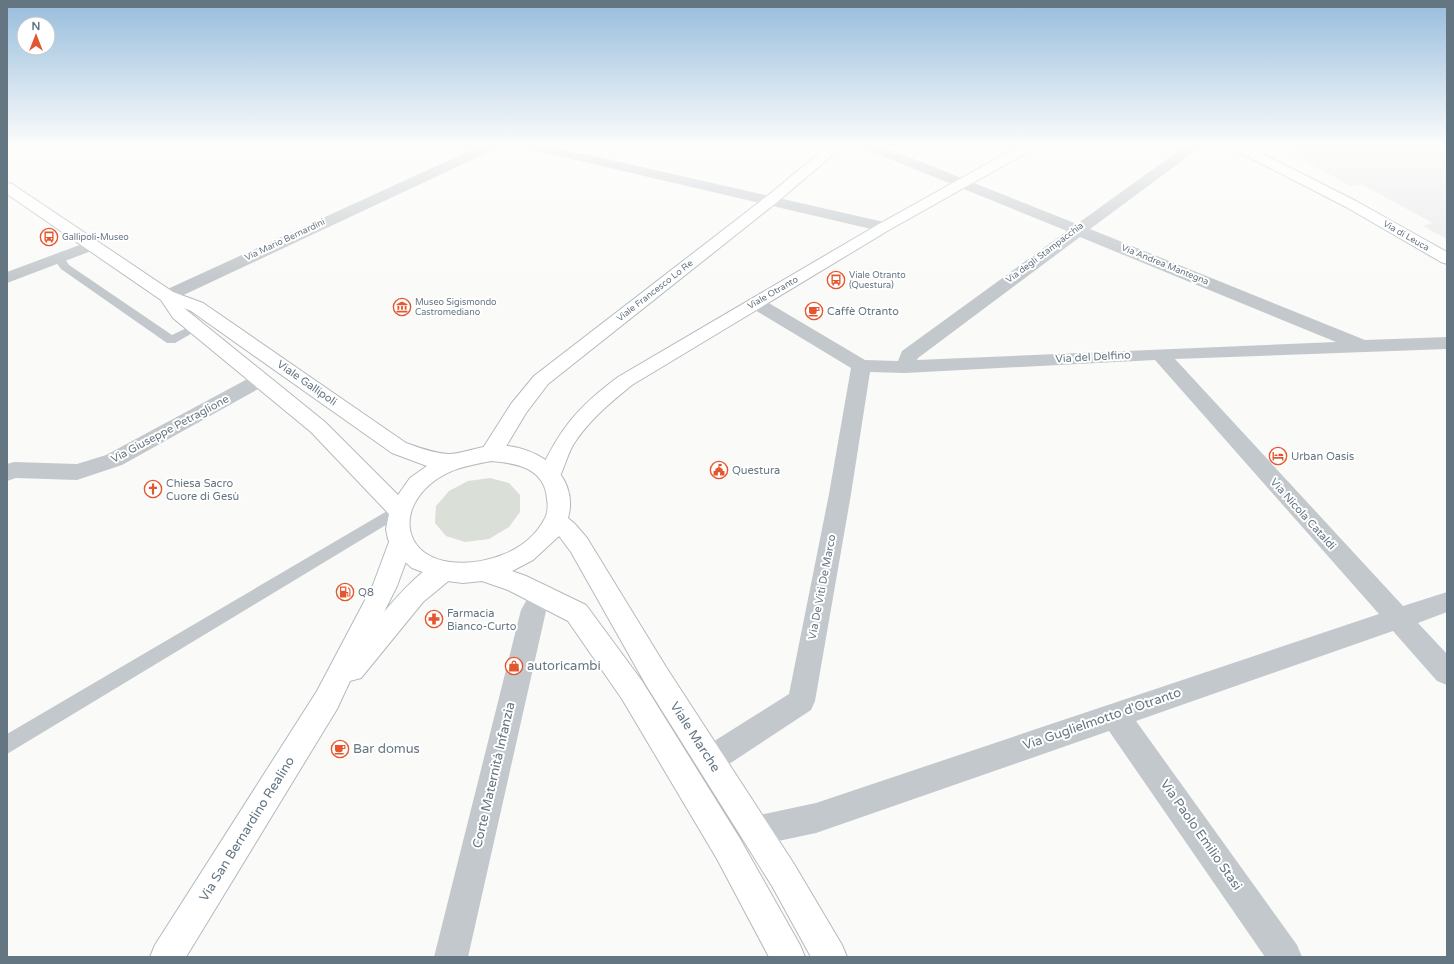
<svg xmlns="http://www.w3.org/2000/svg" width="1454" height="964" viewBox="0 0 1454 964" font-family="'Varela Round',sans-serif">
	<rect width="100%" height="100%" fill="#fafaf8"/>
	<path fill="#e8e9e9" d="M1317 146H1447V239L1423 226 1433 223 1361 184 1350 186 1287 151Z"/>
	<path fill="#dadfd7" d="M490 478 509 483 520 495V512L509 527 489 539 465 542 446 536 435 523 436 506 449 491 468 481Z"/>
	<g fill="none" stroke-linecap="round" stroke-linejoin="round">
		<defs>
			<g id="secondary">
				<path d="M828 146H843L776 203 548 384 526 413 499 458 491 461 483 458 480 453 483 448 511 404 534 376 766 197Z"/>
				<path d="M1019 146H1035L1033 149 889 230 632 385C610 403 588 421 573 445 567 456 564 469 558 480L550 482 542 480 539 474C560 428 578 407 618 377L879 224Z"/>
				<path d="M1231 146H1247L1356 201 1447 252V264L1441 262 1346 207 1233 149Z"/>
				<path d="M401 533 409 535 413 542 397 586 384 612C394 600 427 562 443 561 445 561 449 563 452 564L455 571 452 578 423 602 361 678 350 681 337 709 186 957H150L155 945 317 691 373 585 389 542 393 535Z"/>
			</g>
			<path id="primary" d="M7 183 12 184 173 292 203 303 406 443C420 448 433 453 448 454 457 455 478 447 490 446 531 441 581 472 568 518L575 524 587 538 666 667 794 864 842 945 847 957H811L772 886 646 685 571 552 559 536 533 560 512 571 526 576 586 605 642 681 739 837 800 945 805 957H769L717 859 622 699 568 621 508 590 482 581 463 583 447 581 412 568 396 554 388 539 386 529 389 514 311 432 173 318 161 300 7 194ZM184 308 191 311 392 453 427 466 410 478 398 495 325 422ZM491 461C516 463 545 468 547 499 548 505 548 514 544 520 527 552 484 566 450 562 408 557 397 518 425 489 445 469 466 466 491 461Z"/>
		</defs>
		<use href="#secondary" stroke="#b3babf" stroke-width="2"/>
		<use href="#primary" stroke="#b5babe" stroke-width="2"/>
		<g fill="#c3c8cc" fill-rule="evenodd">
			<path d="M59 255 63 256 69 265 172 335 197 323 203 327 175 343H167L61 269 53 258Z"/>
			<path d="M399 504 404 506 407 510 404 514 7 754V734Z"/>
		</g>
		<g fill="#c3c8cc" fill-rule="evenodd">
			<path d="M480 146H497L495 149 173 300 167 301 161 300 158 296 161 292Z"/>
			<path d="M526 146H549L884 222 889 224 892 227 889 230 884 232 533 150 528 149Z"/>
			<path d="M864 146H881L1077 224 1185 146H1199L1198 149 1090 229 1365 340 1447 337V349L1175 359 1403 606 1447 592V612L1418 623 1447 654V685L1437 681 1393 631 1136 721 1297 945 1302 957H1265L1109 731 816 833 755 846 744 842 740 831 744 820 755 816 816 803 1379 614 1155 360 905 373 870 372 851 494 815 701 811 710 720 770 710 774 700 770 695 760 700 750 789 694 829 494 851 368 750 307 747 303 750 299 756 298 762 299 865 360 898 361 902 351 1067 231 865 149ZM1080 237 1336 342 917 360 918 358Z"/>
			<path d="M93 240 99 242 101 245 99 248 7 283V272Z"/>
			<path d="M260 374 267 376 270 380 267 384 122 465 77 480 16 478 7 481V464L14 462 77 464 106 455 253 376Z"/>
			<path d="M543 584 552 587 555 594 546 611 468 957H434L521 610 534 587Z"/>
		</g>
		<use href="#secondary" fill="#fff" fill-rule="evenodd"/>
		<use href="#primary" fill="#fff" fill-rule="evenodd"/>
	</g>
	<linearGradient id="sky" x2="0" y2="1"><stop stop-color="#96bcdc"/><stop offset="0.52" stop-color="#fdfdfc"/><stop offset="1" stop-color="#fdfdfc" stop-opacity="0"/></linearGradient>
	<rect width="1454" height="281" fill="url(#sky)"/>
	<defs>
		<symbol id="bus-ring" viewBox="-11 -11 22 22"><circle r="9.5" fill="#fff" stroke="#e4572e" stroke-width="1.5"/><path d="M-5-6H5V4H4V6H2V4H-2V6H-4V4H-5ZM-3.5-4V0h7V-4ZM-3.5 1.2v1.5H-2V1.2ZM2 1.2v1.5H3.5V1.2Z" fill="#e4572e"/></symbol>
		<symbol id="museum-ring" viewBox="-11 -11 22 22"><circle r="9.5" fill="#fff" stroke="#e4572e" stroke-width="1.5"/><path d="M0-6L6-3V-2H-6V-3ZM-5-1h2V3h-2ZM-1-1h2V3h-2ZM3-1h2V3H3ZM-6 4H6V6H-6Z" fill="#e4572e"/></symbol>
		<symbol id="cafe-ring" viewBox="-11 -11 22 22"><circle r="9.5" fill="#fff" stroke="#e4572e" stroke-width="1.5"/><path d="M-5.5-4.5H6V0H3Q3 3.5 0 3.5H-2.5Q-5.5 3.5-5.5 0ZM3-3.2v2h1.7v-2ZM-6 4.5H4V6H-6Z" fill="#e4572e"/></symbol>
		<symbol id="hotel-ring" viewBox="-11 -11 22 22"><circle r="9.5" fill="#fff" stroke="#e4572e" stroke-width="1.5"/><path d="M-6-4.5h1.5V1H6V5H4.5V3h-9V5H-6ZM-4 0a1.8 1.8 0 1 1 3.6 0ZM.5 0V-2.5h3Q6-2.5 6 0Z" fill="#e4572e"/></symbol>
		<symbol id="civic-ring" viewBox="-11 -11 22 22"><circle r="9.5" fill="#fff" stroke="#e4572e" stroke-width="1.5"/><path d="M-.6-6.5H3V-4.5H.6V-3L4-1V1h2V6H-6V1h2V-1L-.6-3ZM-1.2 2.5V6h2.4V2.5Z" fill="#e4572e"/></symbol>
		<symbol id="church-ring" viewBox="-11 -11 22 22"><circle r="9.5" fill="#fff" stroke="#e4572e" stroke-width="1.5"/><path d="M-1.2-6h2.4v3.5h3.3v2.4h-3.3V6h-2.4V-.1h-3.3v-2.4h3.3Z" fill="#e4572e"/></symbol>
		<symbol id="fuel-ring" viewBox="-11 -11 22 22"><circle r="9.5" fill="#fff" stroke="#e4572e" stroke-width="1.5"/><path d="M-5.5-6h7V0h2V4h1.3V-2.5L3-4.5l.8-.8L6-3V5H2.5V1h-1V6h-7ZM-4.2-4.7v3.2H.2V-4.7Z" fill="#e4572e"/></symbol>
		<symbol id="pharmacy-ring" viewBox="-11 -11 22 22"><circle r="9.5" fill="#fff" stroke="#e4572e" stroke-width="1.5"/><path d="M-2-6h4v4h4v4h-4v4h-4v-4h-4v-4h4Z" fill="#e4572e"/></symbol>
		<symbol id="shop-ring" viewBox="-11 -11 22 22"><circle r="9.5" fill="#fff" stroke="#e4572e" stroke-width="1.5"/><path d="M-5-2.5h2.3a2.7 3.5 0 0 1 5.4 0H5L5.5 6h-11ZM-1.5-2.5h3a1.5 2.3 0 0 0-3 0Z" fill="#e4572e"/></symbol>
	</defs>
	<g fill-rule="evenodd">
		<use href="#bus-ring" x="39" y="227" width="20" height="20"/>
		<use href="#bus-ring" x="826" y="270" width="20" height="20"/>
		<use href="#museum-ring" x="392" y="297" width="20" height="20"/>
		<use href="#cafe-ring" x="804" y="301" width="20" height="20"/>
		<use href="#hotel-ring" x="1268" y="446" width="20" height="20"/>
		<use href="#civic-ring" x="709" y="460" width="20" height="20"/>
		<use href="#church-ring" x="143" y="479" width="20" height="20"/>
		<use href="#fuel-ring" x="335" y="582" width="20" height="20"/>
		<use href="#pharmacy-ring" x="424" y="609" width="20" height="20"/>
		<use href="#shop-ring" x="504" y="656" width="20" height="20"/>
		<use href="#cafe-ring" x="330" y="739" width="20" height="20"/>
	</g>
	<g text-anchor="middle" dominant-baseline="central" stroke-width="4" stroke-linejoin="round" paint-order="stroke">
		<g font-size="9" fill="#657683" stroke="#fff">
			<text transform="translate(1406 236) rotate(30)">Via di Leuca</text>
			<text transform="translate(285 240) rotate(-25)">Via Mario Bernardini</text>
			<text transform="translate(1045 253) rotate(-37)">Via degli Stampacchia</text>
			<text transform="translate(1165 265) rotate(22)">Via Andrea Mantegna</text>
			<text transform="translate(655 291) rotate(-38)">Viale Francesco Lo Re</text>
			<text transform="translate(773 293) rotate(-30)">Viale Otranto</text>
		</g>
		<g font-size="9" fill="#657683" stroke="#fff" text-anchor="start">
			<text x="62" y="237">Gallipoli-Museo</text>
			<text x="849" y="275">Viale Otranto<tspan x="849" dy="10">(Questura)</tspan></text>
			<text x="415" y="302">Museo Sigismondo<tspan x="415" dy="10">Castromediano</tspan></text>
		</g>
		<g font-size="11" fill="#657683" stroke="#fff" text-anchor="start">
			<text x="827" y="311">Caffè Otranto</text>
			<text x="1291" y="456">Urban Oasis</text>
			<text x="732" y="470">Questura</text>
			<text x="166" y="483">Chiesa Sacro<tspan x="166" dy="13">Cuore di Gesù</tspan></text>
			<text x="358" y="592">Q8</text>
			<text x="447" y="613">Farmacia<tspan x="447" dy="13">Bianco-Curto</tspan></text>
		</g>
		<g font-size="11" fill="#657683" stroke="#fff">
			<text transform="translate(1093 357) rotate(-3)">Via del Delfino</text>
			<text transform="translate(307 383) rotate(35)">Viale Gallipoli</text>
			<text transform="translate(170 429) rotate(-28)">Via Giuseppe Petraglione</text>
			<text transform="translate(1303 514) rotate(48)">Via Nicola Cataldi</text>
			<text transform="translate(822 587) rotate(-79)">Via De Viti De Marco</text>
		</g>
		<g font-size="13" fill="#657683" stroke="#fff" text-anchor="start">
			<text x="527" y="666">autoricambi</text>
			<text x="353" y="749">Bar domus</text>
		</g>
		<g font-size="13" fill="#657683" stroke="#fff">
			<text transform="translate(1102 719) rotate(-19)">Via Guglielmotto d'Otranto</text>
			<text transform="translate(695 737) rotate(57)">Viale Marche</text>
			<text transform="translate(494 775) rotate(-77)">Corte Maternità Infanzia</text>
			<text transform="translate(247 829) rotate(-58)">Via San Bernardino Realino</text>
			<text transform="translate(1201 835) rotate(55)">Via Paolo Emilio Stasi</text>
		</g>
	</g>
	<rect width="1454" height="964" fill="none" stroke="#657683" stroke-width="16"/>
	<g transform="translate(36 36)"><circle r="19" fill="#ffffff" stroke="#c1c8cd"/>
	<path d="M0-3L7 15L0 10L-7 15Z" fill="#e4572e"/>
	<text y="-6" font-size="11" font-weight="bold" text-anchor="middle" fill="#657683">N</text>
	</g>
</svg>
